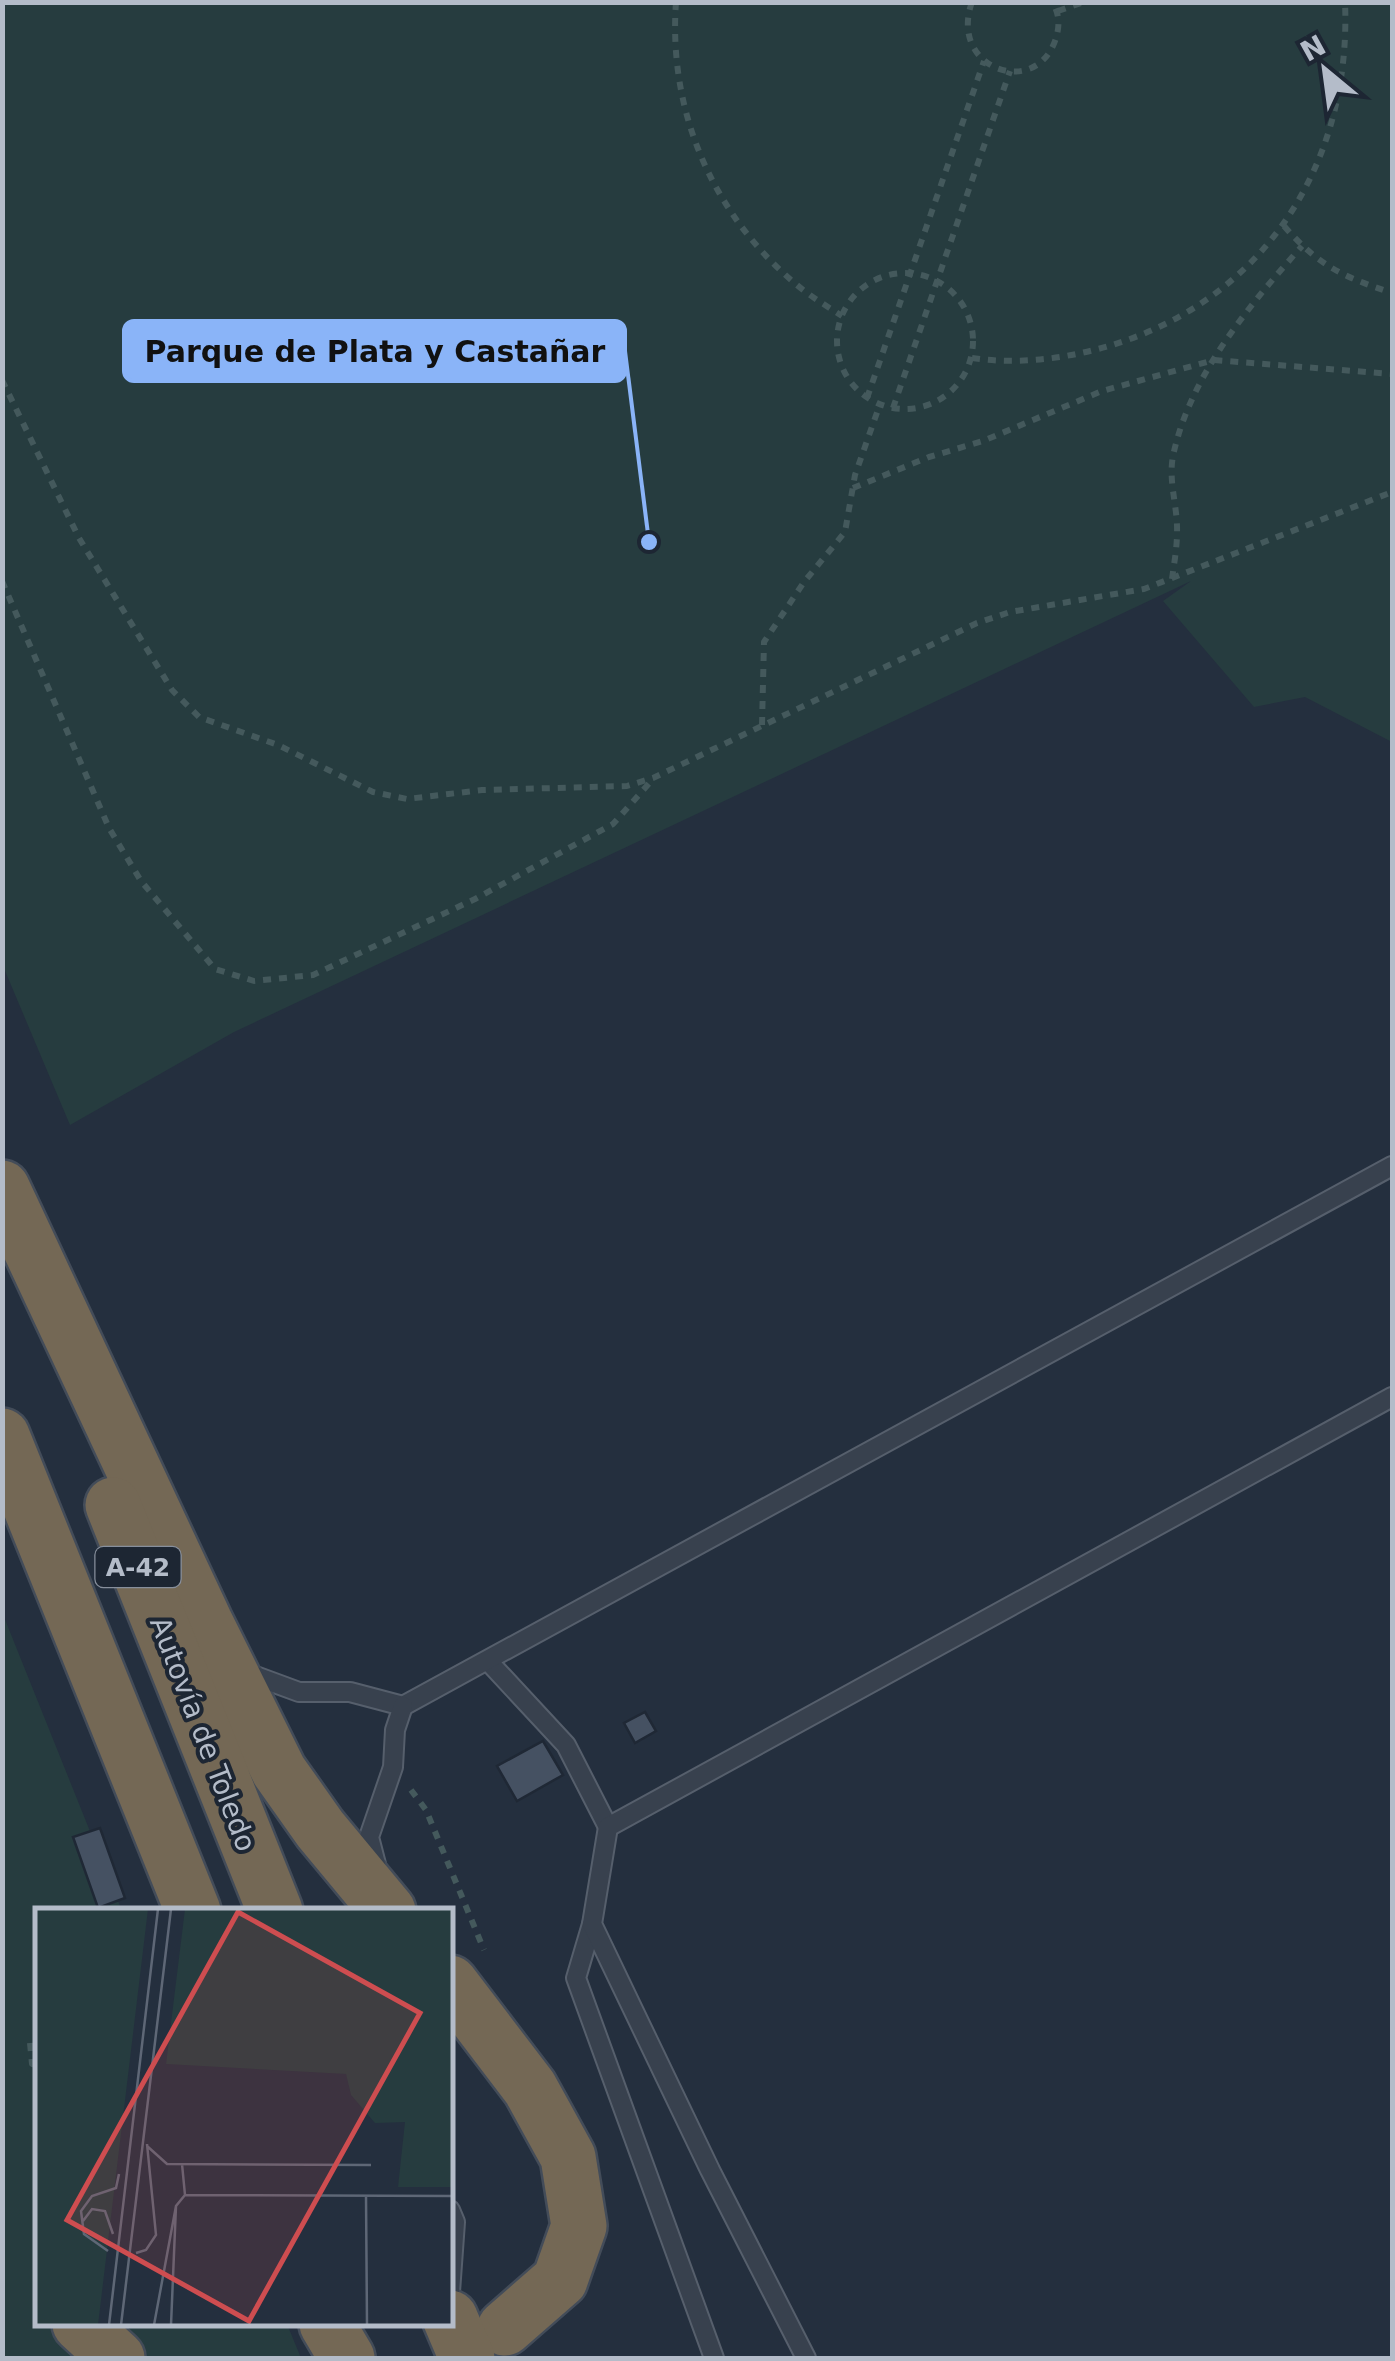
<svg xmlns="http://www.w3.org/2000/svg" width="1395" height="2361" viewBox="0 0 1395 2361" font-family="'DejaVu Sans',sans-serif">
	<rect width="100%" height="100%" fill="#242f3e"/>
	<g fill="#263c3f">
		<path d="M2 3H1392V742L1305 697 1254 707 1163 601 1191 581 234 1032 70 1125 3 966Z"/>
		<path d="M2 1612 122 1911H38V2324H287L301 2358H3Z"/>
	</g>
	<g fill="#455162" stroke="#1f2835" stroke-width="2.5">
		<path d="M645 1712 656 1731 635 1743 624 1723Z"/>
		<path d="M543 1741 563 1775 517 1801 497 1766Z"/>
		<path d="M100 1828 125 1898 98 1908 73 1837Z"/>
	</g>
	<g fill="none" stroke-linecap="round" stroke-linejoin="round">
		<defs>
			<g id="lane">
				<path d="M488 1661 566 1745 608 1827"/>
				<path d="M242 1671 299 1692H350L403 1706 1392 1166"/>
				<path d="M378 1872 369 1837 393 1767 395 1730 403 1706"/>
				<path d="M592 1924 576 1978 714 2358"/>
				<path d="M450 2210 455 2222 450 2292"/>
				<path d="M806 2358 710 2170 592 1924 608 1827 1392 1397"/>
			</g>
			<g id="highway">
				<path d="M2 1188 205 1622 279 1771 320 1829 388 1911"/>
				<path d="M2 1436 193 1911"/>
				<path d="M113 1505 275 1911"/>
				<path d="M450 1983 530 2088 568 2157 579 2226 560 2280 505 2328"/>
				<path d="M450 2318 467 2358"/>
				<path d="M80 2324 117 2358"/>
				<path d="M327 2324 347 2358"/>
			</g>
		</defs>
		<use href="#lane" stroke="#565f6c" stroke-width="22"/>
		<use href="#highway" stroke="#434c59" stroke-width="60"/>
		<g stroke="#44595c" stroke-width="6" stroke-dasharray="8 8" stroke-linecap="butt">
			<path d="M676 2C668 112 713 215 797 285 811 297 827 306 842 316"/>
			<path d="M972 2C948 68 1034 99 1055 41 1060 27 1060 14 1052 2"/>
			<path d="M1058 11 1084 2"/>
			<path d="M1284 226C1320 267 1342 276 1392 293"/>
			<circle cx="905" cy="341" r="68"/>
			<path d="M972 358C1013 364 1054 360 1094 350 1258 309 1352 169 1345 2"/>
			<path d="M2 380 79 538 172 690 199 717 278 745 373 792 407 799 482 790 627 786 653 778 977 623 1010 612 1144 589 1392 492"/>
			<path d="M867 398 984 61"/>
			<path d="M893 408 1010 71"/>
			<path d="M853 488 929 457 983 441 1102 391 1214 360 1392 374"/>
			<path d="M1172 579C1174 564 1177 548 1177 533 1178 507 1168 482 1173 456 1190 375 1249 306 1302 246"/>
			<path d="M2 581 109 828 141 881 215 969 254 981 313 975 475 899 613 824 653 779"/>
			<path d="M762 725 764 642 804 582 845 532 855 475 880 404"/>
			<path d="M411 1790 426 1810 484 1950"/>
			<path d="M30 2043 32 2064 38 2066"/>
		</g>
		<use href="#lane" stroke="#38414e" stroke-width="18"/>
		<use href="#highway" stroke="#746855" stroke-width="55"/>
	</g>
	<g text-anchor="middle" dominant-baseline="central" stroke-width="8" stroke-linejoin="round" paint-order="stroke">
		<rect fill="#1d2633" stroke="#878f9c" stroke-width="2.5" x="95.5" y="1547" width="85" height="40" rx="8"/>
		<g font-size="25" font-weight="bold" fill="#b4bcc9">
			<text x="138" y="1567">A-42</text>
		</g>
		<g font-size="28" fill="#b4bcc9" stroke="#1d2633">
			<text transform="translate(203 1734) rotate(69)">Autovía de Toledo</text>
		</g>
	</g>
	<g transform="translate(35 1908)">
		<rect width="418" height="418" fill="#242f3e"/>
		<path d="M0 1H113L63 417H0ZM150 1H417V279H363L370 214 340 215 316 187 311 166 131 156Z" fill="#263c3f"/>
		<path fill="none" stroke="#5e6776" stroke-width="2.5" d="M112 238 132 256 336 257M147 256 150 287M331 287 332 417M48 313 57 301 70 303 78 326M73 343 49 326 46 303 57 288 81 280 84 266M101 345 111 342 121 327 112 236M74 417 123 1M86 417 136 1M119 417 141 298M136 417 141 298 150 287 418 288"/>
		<path fill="#ce4d50" fill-opacity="0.15" stroke="#ce4d50" stroke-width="5" d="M203 4 385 105 214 413 32 312Z"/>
		<rect width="418" height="418" fill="none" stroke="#b4bcc9" stroke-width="5"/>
	</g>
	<path fill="none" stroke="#8ab4f8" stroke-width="4" d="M649 542L625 351"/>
	<circle fill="#8ab4f8" stroke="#1d2633" stroke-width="4" cx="649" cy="542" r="10"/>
	<rect fill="#8ab4f8" stroke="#8ab4f8" stroke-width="4" x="124" y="321" width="501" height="60" rx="10"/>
	<g font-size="30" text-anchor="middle" font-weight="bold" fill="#111">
		<text x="375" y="362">Parque de Plata y Castañar</text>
	</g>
	<rect width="1395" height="2361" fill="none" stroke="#b4bcc9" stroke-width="10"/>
	<g transform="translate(1325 70) rotate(331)" stroke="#1d2633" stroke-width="8" paint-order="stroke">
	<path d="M0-8L18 38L0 25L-18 38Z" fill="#b4bcc9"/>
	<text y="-15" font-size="28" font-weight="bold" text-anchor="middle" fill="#b4bcc9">N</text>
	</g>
</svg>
